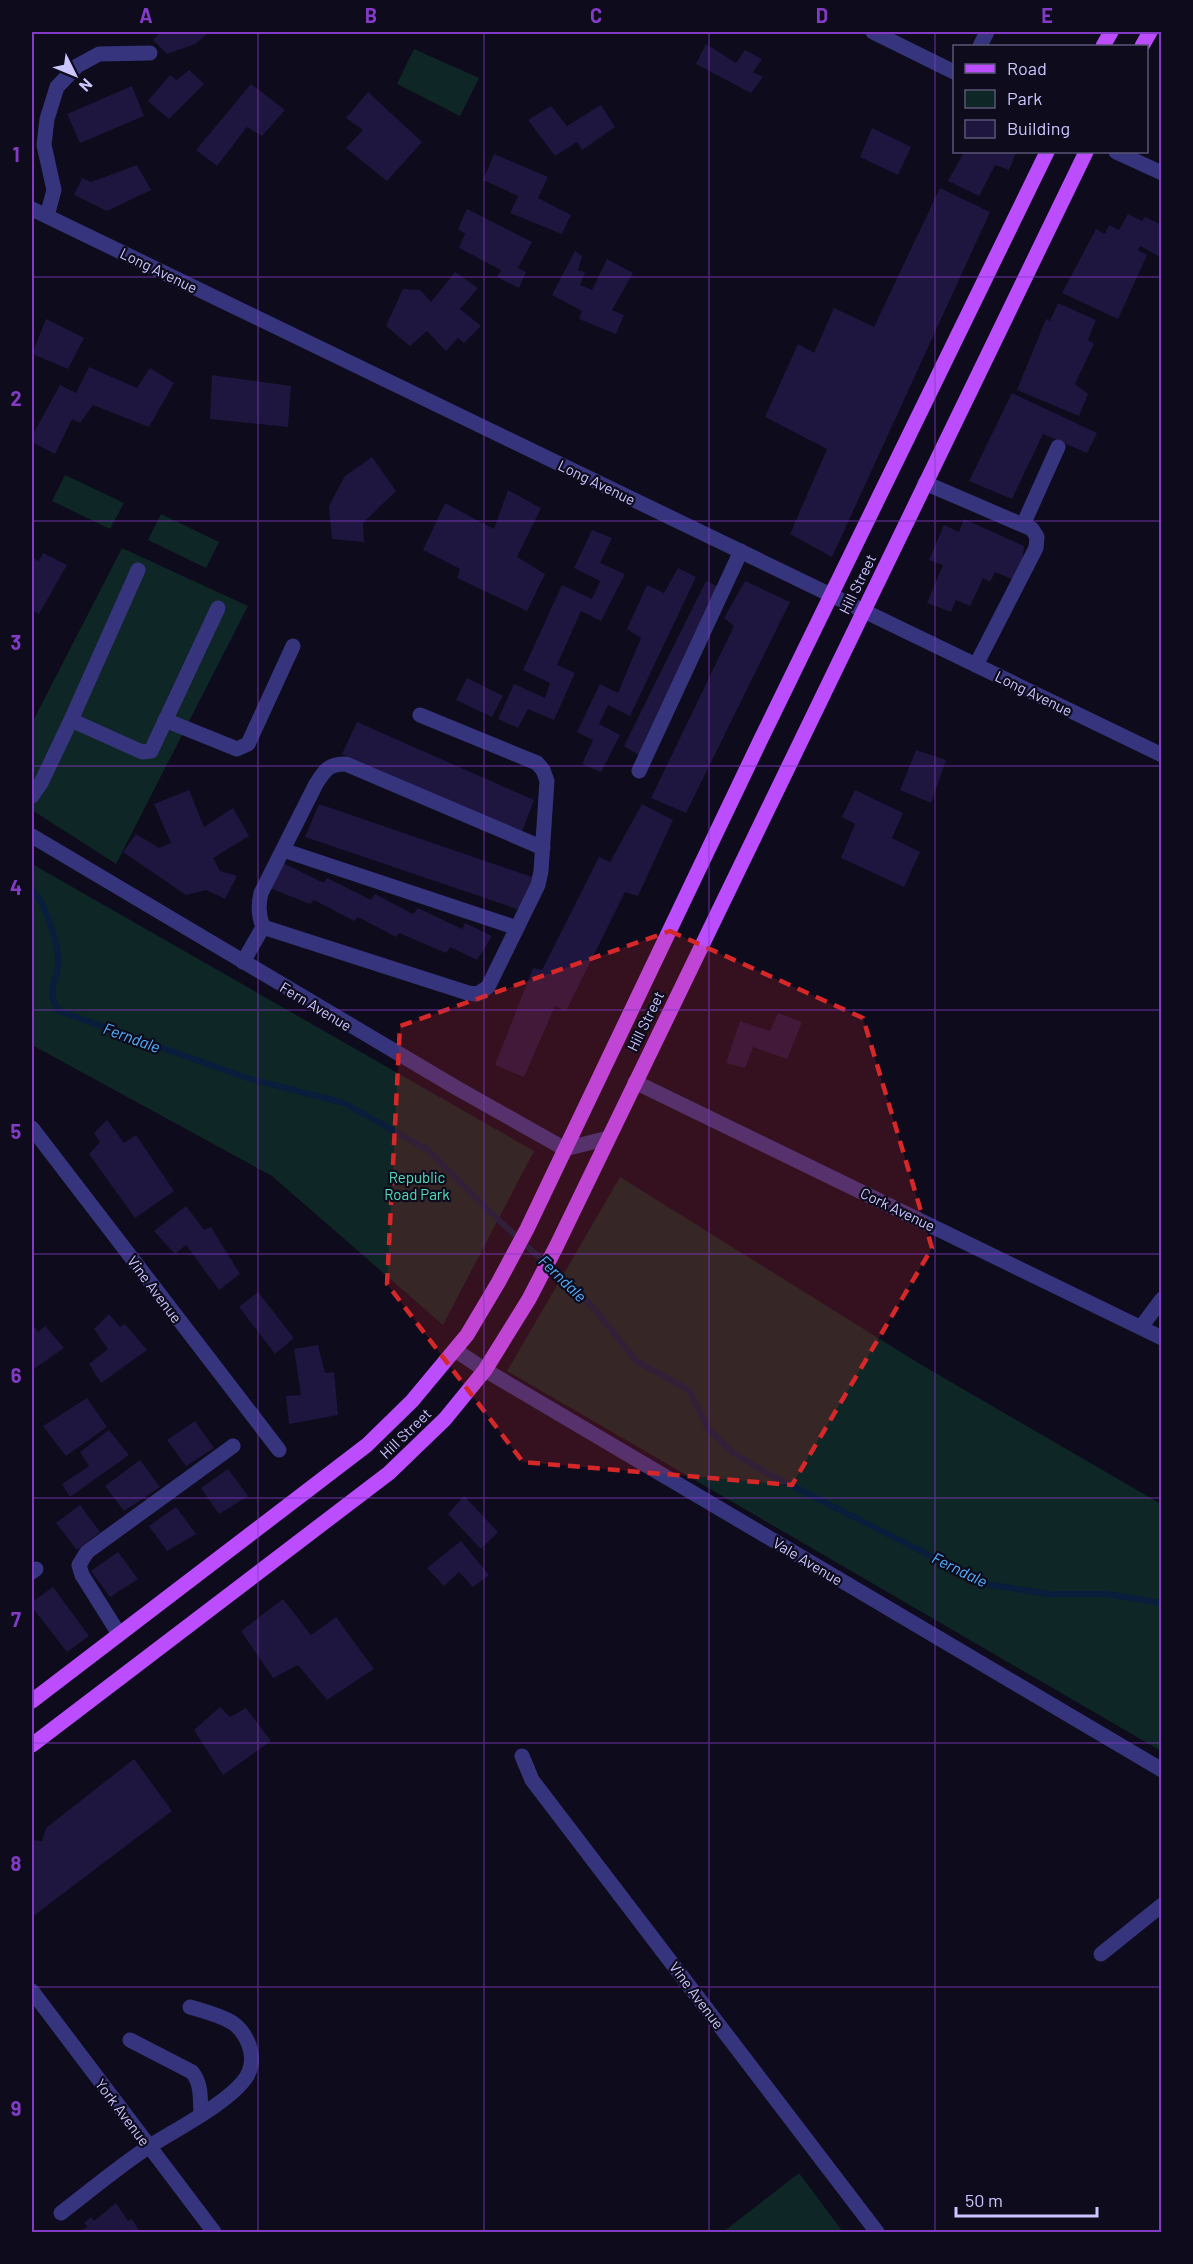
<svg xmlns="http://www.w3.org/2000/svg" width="1193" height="2264" viewBox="0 0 1193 2264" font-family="Barlow,sans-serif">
	<rect width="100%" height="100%" fill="#0d0b1c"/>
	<g fill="#0e2625">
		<path d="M414 49 479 78 460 116 397 84Z"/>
		<path d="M65 475 124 503 110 529 52 501Z"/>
		<path d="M161 514 219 542 206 568 148 540Z"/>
		<path d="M122 548 248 606 116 864 32 810V723Z"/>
		<path d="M32 864 534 1151 443 1325 272 1176 32 1045Z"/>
		<path d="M620 1177 920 1364 1161 1504V1751L507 1371Z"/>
		<path d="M799 2173 843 2232H723Z"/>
	</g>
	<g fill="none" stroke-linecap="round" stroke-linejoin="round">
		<path stroke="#091d3d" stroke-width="6" d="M32 891C45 900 56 940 58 956 61 978 43 989 59 1011L247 1078 344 1103 428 1150 491 1213 592 1306 636 1361 689 1390 708 1429 733 1453 769 1474 986 1584 1048 1594H1107L1162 1603"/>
	</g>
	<g fill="#1e163e">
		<path d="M161 32H209L195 44 167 54 153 40Z"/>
		<path d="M706 44 736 63 745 50 762 59 753 72 763 77 751 93 696 64Z"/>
		<path d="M189 70 204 84 169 119 148 101 170 75 177 80Z"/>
		<path d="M251 84 285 110 262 136 247 127 217 166 196 150Z"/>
		<path d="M132 86 144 116 80 143 67 114Z"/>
		<path d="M368 92 422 142 387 181 346 148 363 130 346 118Z"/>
		<path d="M601 105 615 127 582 150 577 142 555 156 528 120 551 106 567 126Z"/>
		<path d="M872 128 911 147 898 175 860 157Z"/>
		<path d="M964 152H1013L1016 153 1009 170 995 165 979 196 948 181Z"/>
		<path d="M494 154 548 177 538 198 571 215 562 234 510 213 518 196 483 180Z"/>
		<path d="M137 165 151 190 107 211 74 195 82 178 91 182Z"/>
		<path d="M940 188 990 212 832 557 790 534 827 449 765 417 798 344 814 353 834 308 874 327Z"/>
		<path d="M467 209 532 242 518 268 526 272 519 288 497 277 501 270 459 248 465 234 458 229Z"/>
		<path d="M1128 214 1142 221 1145 217 1162 225V258L1140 246 1138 250 1147 255 1118 319 1062 293 1096 229 1105 234 1109 225 1119 230Z"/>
		<path d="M575 251 582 256 578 270 585 272 580 285 592 290 607 259 633 273 612 310 624 315 616 334 579 319 582 311 552 295Z"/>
		<path d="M455 272 478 288 460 309 481 326 464 343 458 338 446 351 427 331 410 346 386 326 403 289 420 290 431 302Z"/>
		<path d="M1058 303 1096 320 1088 340 1094 344 1075 384 1088 394 1079 416 1017 390 1046 319 1050 321Z"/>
		<path d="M46 319 84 338 68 369 32 354Z"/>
		<path d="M89 367 137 388 150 368 174 383 149 427 93 405 80 423 72 419 55 454 32 442V436L60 385 76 393Z"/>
		<path d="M212 375 291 386 288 427 210 419Z"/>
		<path d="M1012 393 1097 433 1087 453 1043 434 1012 499 969 481Z"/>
		<path d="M372 457 396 491 363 523 364 542 332 539 329 506 345 476Z"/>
		<path d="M508 490 541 508 517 557 545 574 527 611 457 578 460 569 423 550 445 503 494 529Z"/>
		<path d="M964 519 1024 546 1022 565 1014 580 995 572 990 582 983 578 970 606 956 600 951 612 927 603 943 565 929 560 944 525 959 532Z"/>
		<path d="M592 530 612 538 600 563 625 574 601 621 581 611 557 665 575 673 554 720 528 709 518 728 498 719 514 684 545 698 550 683 523 670 562 585 592 599 600 581 574 568Z"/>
		<path d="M43 553 67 565 39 614 32 610V557L39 561Z"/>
		<path d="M678 568 696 577 630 716 608 705 599 724 620 735 601 772 582 764 593 740 577 732 600 684 618 693 641 638 627 629 647 585 664 593Z"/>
		<path d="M706 581 721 588 639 755 624 746Z"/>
		<path d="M745 581 790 602 686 813 651 798 734 626 724 618Z"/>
		<path d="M467 678 503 696 492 717 456 700Z"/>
		<path d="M357 722 534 800 522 832 342 754Z"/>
		<path d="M916 750 946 760 931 803 900 790Z"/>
		<path d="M189 790 204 827 233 808 249 836 213 858 220 871 237 876 225 899 206 890 186 895 123 852 136 834 159 848 171 843 154 804Z"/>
		<path d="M855 790 903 813 892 838 920 852 904 887 841 858 855 824 842 817Z"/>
		<path d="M319 804 535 878 520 910 305 837Z"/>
		<path d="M642 804 673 820 638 896 625 892 566 1011 555 1006 524 1077 495 1065 533 968 542 970 599 857 610 862Z"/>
		<path d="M283 863 324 883 327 878 371 900 375 894 413 914 418 908 462 929 465 923 492 936 477 960 450 947 446 953 399 933 396 937 358 917 354 921 314 900 310 904 267 887Z"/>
		<path d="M778 1013 802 1022 787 1059 753 1047 745 1068 726 1063 740 1021 770 1031Z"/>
		<path d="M107 1120 124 1143 136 1135 174 1191 135 1218 89 1154 100 1142 94 1133Z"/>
		<path d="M186 1206 204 1230 211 1227 240 1274 219 1290 186 1245 175 1254 154 1231Z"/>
		<path d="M258 1292 294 1338 275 1354 239 1307Z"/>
		<path d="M109 1314 120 1327 125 1324 147 1350 101 1383 89 1364 108 1349 94 1329Z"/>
		<path d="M32 1323 38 1332 45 1326 64 1348 32 1370Z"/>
		<path d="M318 1345 325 1373 334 1372 338 1415 289 1424 286 1396 301 1395 294 1349Z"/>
		<path d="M87 1398 107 1427 66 1456 43 1426Z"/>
		<path d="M195 1421 214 1448 186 1466 167 1440Z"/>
		<path d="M109 1430 129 1455 70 1497 62 1484 89 1466 80 1452Z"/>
		<path d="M140 1460 160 1487 124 1511 105 1486Z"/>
		<path d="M228 1469 248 1496 219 1514 201 1488Z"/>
		<path d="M464 1496 498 1532 481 1549 448 1514Z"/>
		<path d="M80 1505 100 1532 77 1550 56 1523Z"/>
		<path d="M176 1507 196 1534 167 1551 149 1526Z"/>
		<path d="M461 1541 489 1575 473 1587 459 1572 444 1586 427 1568Z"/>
		<path d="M118 1552 138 1579 110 1597 91 1571Z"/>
		<path d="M53 1587 89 1636 67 1652 32 1607V1602Z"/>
		<path d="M283 1599 311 1635 336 1617 374 1669 327 1700 298 1665 273 1678 241 1631Z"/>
		<path d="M220 1707 230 1717 246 1708 271 1741 223 1775 194 1730Z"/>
		<path d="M134 1759 172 1811 32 1917V1840L42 1841 46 1828Z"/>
		<path d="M116 2203 128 2221 132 2219 140 2232H78L88 2227 84 2223 91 2217 94 2221Z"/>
	</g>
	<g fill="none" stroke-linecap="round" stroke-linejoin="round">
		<g stroke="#36347d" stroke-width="15">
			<path d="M873 32 954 72"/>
			<path d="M980 46 987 32"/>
			<path d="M1116 152 1162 173"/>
			<path d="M32 209 1162 755"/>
			<path d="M47 216 54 190 44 145 47 119 57 87 77 66 99 54 150 53"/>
			<path d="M925 483 1032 529 1037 537 1036 548 976 665"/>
			<path d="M1023 525 1058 447"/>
			<path d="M420 715 537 763 543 770 547 781 541 871 538 885 488 987 477 994 468 993 263 927C258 915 258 905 261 893L316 784C325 770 328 764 346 764L543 848"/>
			<path d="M71 720 142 752 151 751 218 608"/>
			<path d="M165 720 237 749 248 744 293 646"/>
			<path d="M639 771 741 551"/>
			<path d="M32 796 41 783 71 720 138 570"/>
			<path d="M32 836 455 1087 565 1149 608 1138"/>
			<path d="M283 850 517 928"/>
			<path d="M243 962 263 927"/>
			<path d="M635 1082 1162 1338"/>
			<path d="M32 1128 279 1450"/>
			<path d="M1141 1327 1162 1299"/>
			<path d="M455 1350 485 1370 1162 1770"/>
			<path d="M32 1572 36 1569"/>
			<path d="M119 1634 82 1575 79 1565 87 1552 233 1446"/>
			<path d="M522 1756 532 1780 877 2232"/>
			<path d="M1101 1954 1162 1905"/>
			<path d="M32 1991 214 2232"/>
			<path d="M130 2040 192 2072C202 2084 200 2099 201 2115"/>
			<path d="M61 2213C90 2191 119 2166 150 2146 175 2130 232 2101 247 2076 252 2067 253 2056 249 2045 246 2037 240 2028 233 2023 220 2015 204 2011 190 2007"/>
		</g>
		<g stroke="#bb4dff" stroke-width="15">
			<path d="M1103 46 1111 32"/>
			<path d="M1142 46 1150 32"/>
			<path d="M32 1701 367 1445 412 1401 467 1335 498 1283 527 1229 760 741 1047 152"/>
			<path d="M32 1745 389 1473 445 1419 485 1370 529 1299 556 1247 1086 152"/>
		</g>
	</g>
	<path fill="#d62828" fill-opacity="0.2" stroke="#d62828" stroke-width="4.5" stroke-dasharray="12 8" stroke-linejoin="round" d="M670 931 863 1018 932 1248 792 1485 523 1462 387 1284 400 1026Z"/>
	<path fill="none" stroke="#833bc5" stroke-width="1.5" stroke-opacity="0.55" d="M258 32V2232M484 32V2232M709 32V2232M935 32V2232M32 277H1162M32 521H1162M32 766H1162M32 1010H1162M32 1254H1162M32 1498H1162M32 1743H1162M32 1987H1162"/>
	<g text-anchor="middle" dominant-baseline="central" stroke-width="4.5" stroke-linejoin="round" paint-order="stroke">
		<g font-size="15" fill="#ccc6ff" stroke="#0d0b1c">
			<text transform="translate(159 270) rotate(26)">Long Avenue</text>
			<text transform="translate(597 482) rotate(26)">Long Avenue</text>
			<text transform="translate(857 584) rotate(-64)">Hill Street</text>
			<text transform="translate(1034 693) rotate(26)">Long Avenue</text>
			<text transform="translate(316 1006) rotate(31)">Fern Avenue</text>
			<text transform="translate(645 1021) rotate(-64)">Hill Street</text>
			<text transform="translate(898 1209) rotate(26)">Cork Avenue</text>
			<text transform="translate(155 1289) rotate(53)">Vine Avenue</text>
			<text transform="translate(405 1433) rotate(-44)">Hill Street</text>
			<text transform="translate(808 1561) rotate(31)">Vale Avenue</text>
			<text transform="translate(697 1995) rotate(53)">Vine Avenue</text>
			<text transform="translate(123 2112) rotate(53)">York Avenue</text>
		</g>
		<g font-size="15" fill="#50e1bb" stroke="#0d0b1c">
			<text x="417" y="1177">Republic<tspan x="417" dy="17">Road Park</tspan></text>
		</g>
		<g font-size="16" font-style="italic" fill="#54b1ff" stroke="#0d0b1c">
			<text transform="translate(132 1037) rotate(20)">Ferndale</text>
			<text transform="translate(563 1278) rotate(44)">Ferndale</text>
			<text transform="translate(960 1569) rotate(26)">Ferndale</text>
		</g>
	</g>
	<rect width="1193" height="2264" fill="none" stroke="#0d0b1c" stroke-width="66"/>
	<rect x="953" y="45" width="195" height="108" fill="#0d0b1c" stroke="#595677" stroke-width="1.5"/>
	<rect x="965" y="64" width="30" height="9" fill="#bb4dff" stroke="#595677" stroke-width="1.5"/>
	<text x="1007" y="75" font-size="18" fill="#ccc6ff">Road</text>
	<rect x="965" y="90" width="30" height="18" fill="#0e2625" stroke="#595677" stroke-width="1.5"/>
	<text x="1007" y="105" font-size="18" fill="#ccc6ff">Park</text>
	<rect x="965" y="120" width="30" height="18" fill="#1e163e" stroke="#595677" stroke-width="1.5"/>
	<text x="1007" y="135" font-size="18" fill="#ccc6ff">Building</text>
	<g transform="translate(75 75) rotate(133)" stroke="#0d0b1c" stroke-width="4.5" paint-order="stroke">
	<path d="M0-4.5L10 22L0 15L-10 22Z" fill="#ccc6ff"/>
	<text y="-9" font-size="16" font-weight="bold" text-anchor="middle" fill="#ccc6ff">N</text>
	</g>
	<path d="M956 2207v9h141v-9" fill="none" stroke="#ccc6ff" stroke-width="3"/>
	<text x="965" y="2207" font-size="18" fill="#ccc6ff" stroke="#0d0b1c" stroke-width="4.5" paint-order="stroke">50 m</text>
	<rect x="33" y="33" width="1127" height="2198" fill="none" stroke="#833bc5" stroke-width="2"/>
	<g font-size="20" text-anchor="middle" font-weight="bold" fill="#833bc5">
		<text x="146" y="23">A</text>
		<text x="371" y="23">B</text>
		<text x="596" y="23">C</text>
		<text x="822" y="23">D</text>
		<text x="1047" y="23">E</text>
		<text x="16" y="162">1</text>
		<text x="16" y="406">2</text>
		<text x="16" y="650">3</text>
		<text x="16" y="895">4</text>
		<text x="16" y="1139">5</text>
		<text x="16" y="1383">6</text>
		<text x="16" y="1627">7</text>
		<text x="16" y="1871">8</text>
		<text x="16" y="2116">9</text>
	</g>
</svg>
